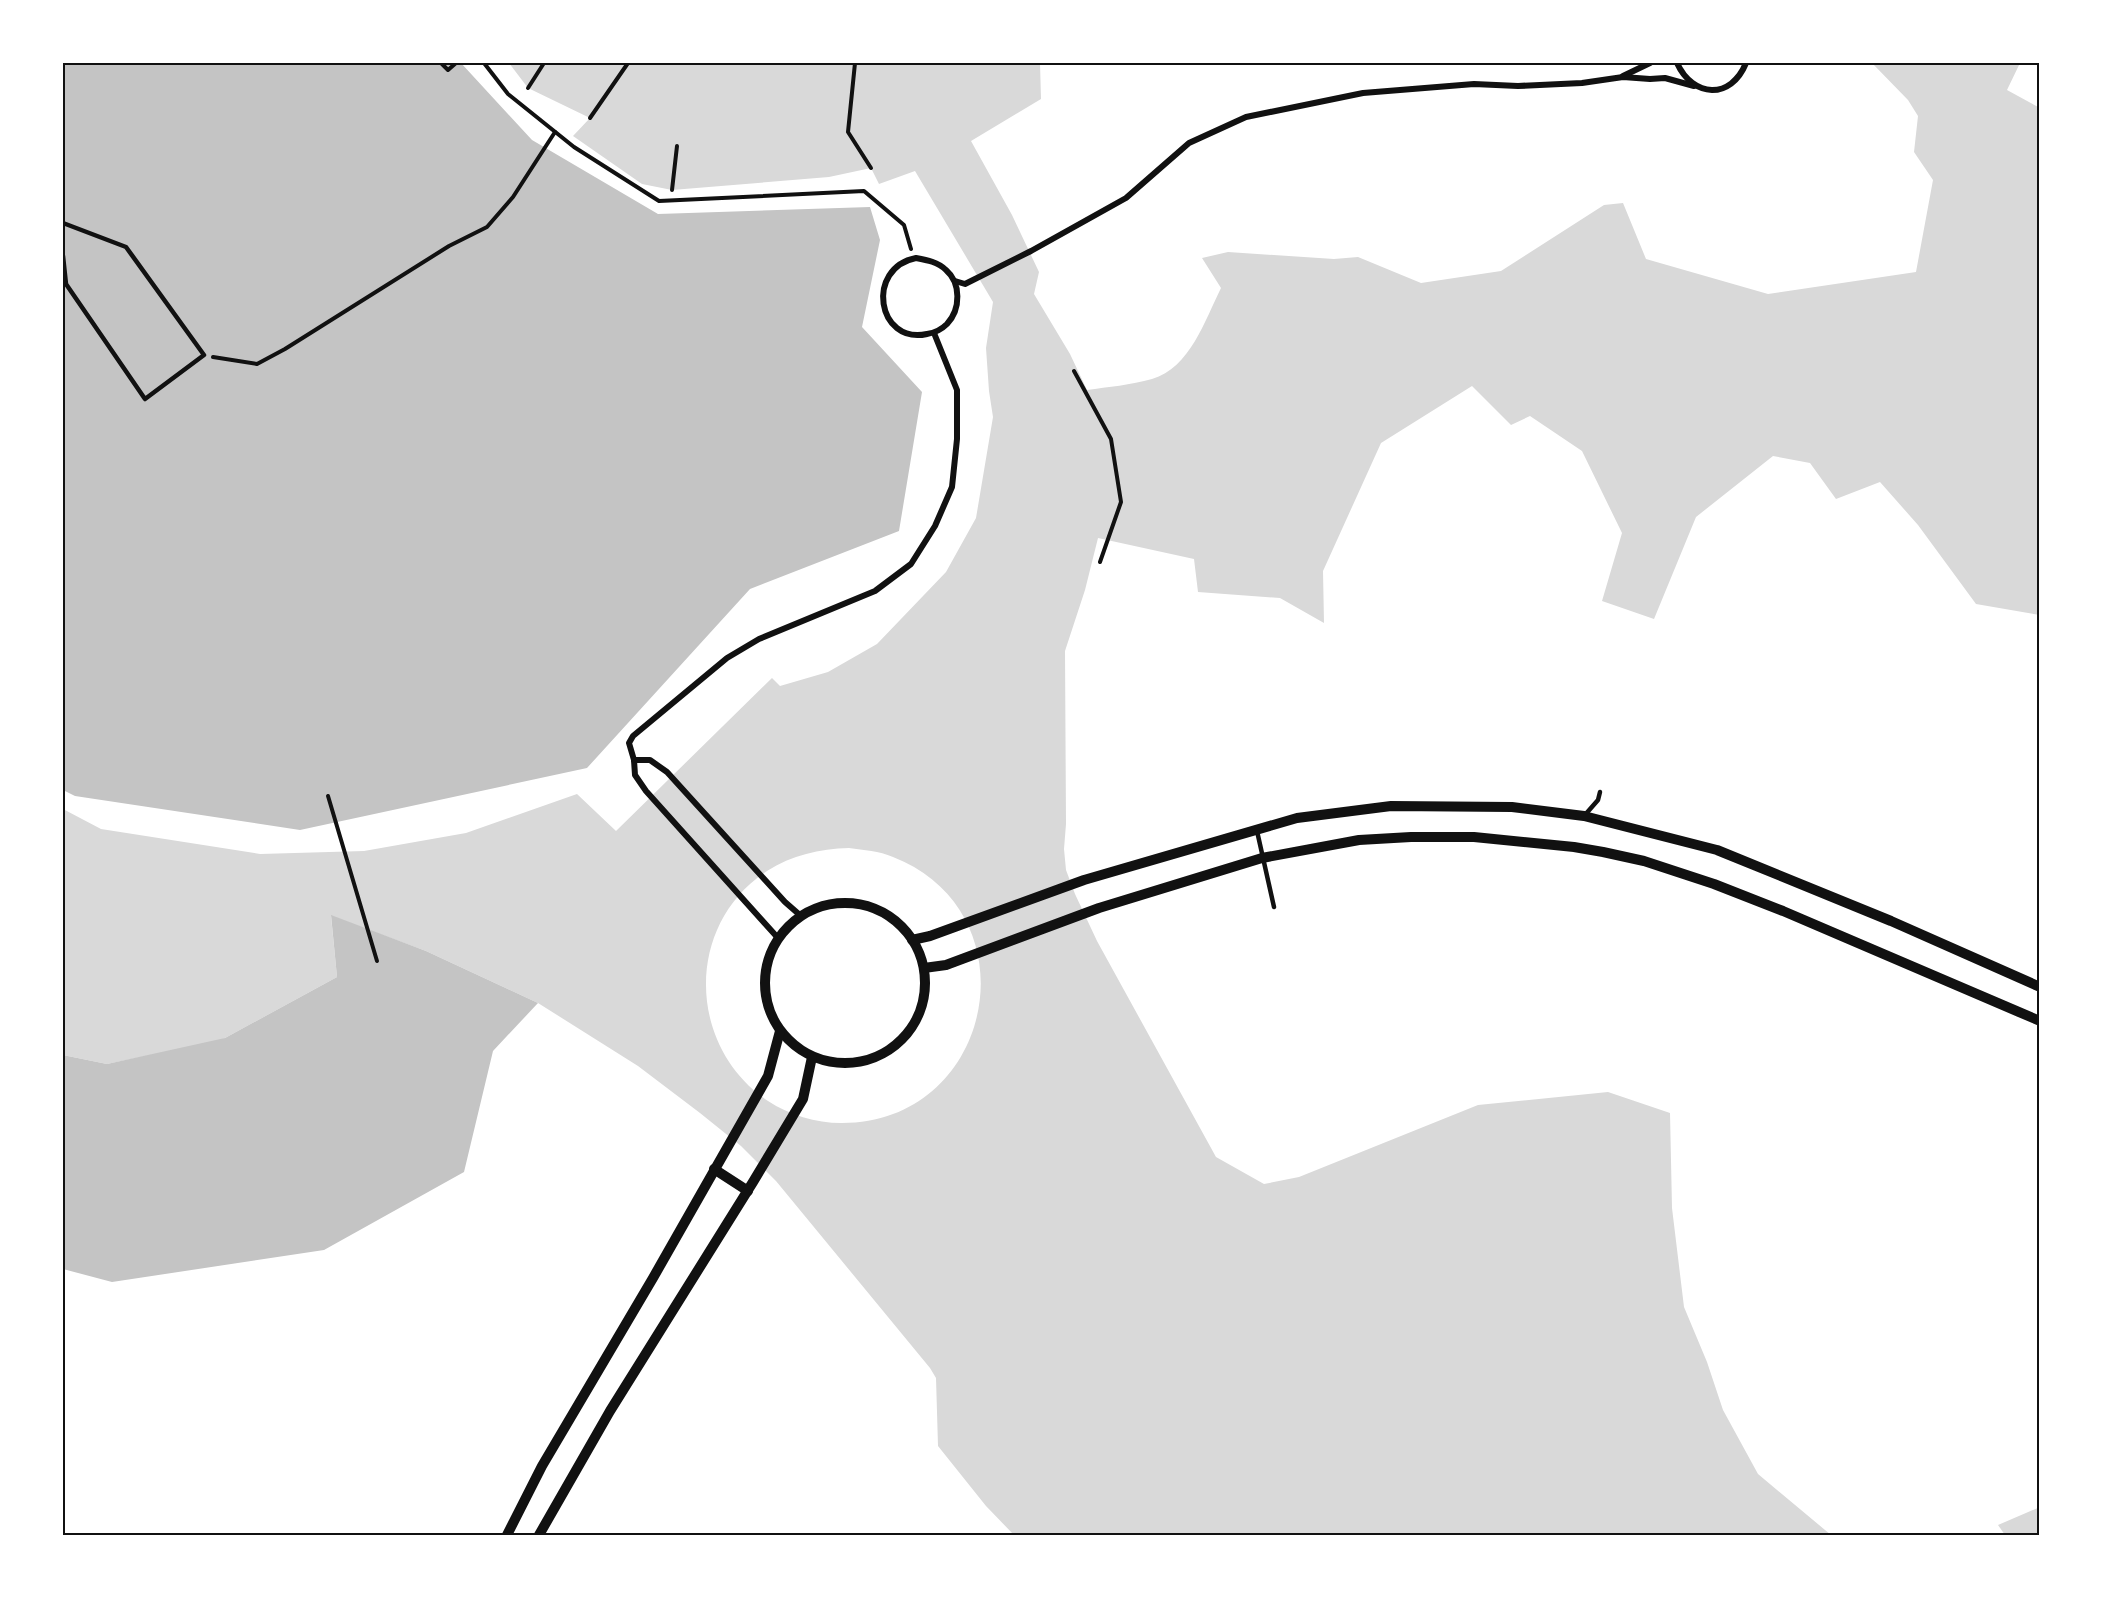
<svg xmlns="http://www.w3.org/2000/svg" width="2103" height="1598" viewBox="0 0 2103 1598" font-family="'Titillium Web',sans-serif">
	<rect width="100%" height="100%" fill="#fff"/>
	<g fill="#d9d9d9" fill-rule="evenodd">
		<path d="M509 63H1040L1041 99 971 141 1012 215 1039 272 1034 294 1070 354 1087 390C1108 387 1131 385 1152 379 1190 368 1205 320 1221 288L1202 258 1228 252 1334 259 1358 257 1421 283 1501 271 1604 205 1623 203 1646 259 1768 294 1916 272 1933 180 1914 152 1918 116 1908 100 1872 63H2020L2007 90 2040 108V615L1976 604 1918 525 1880 482 1836 499 1810 463 1773 456 1696 517 1654 619 1602 601 1622 533 1582 451 1530 416 1511 425 1472 386 1381 443 1323 571 1324 623 1280 598 1198 592 1194 559 1098 538 1085 590 1065 651 1066 824 1064 849 1066 870 1075 894 1097 941 1216 1157 1264 1184 1299 1177 1478 1105 1608 1092 1670 1113 1672 1208 1684 1307 1707 1362 1723 1410 1758 1474 1831 1535H1014L986 1506 938 1446 936 1378 930 1368 776 1181 741 1146 700 1113 638 1066 538 1003 426 951 331 916 337 977 225 1038 219 1041 107 1064 63 1055V809L101 829 260 854 364 851 466 833 577 794 616 831 772 678 780 686 828 672 877 644 946 572 976 518 993 417 989 391 986 348 993 302 915 171 879 184 871 168 829 177 672 190 642 184 573 136 590 118 528 88ZM849 848C864 850 879 851 893 857 1036 913 994 1124 841 1123 816 1123 789 1115 768 1101 687 1047 684 925 767 871 792 855 819 849 849 848Z"/>
		<path d="M2040 1507V1535H2005L1998 1525Z"/>
	</g>
	<g fill="#c4c4c4">
		<path d="M63 63H461L532 140 658 214 870 207 880 240 862 327 922 392 899 531 750 589 587 768 300 830 75 796 63 790Z"/>
		<path d="M331 915 426 951 538 1003 493 1051 464 1172 324 1250 112 1282 63 1269V1055L107 1064 225 1038 337 977Z"/>
	</g>
	<g fill="none" stroke-linecap="round" stroke-linejoin="round">
		<g stroke="#111" stroke-width="4">
			<path d="M441 63 448 70 456 63"/>
			<path d="M484 63 508 94 574 147 659 201 864 191 904 225 911 249"/>
			<path d="M855 63 848 132 871 168"/>
			<path d="M528 88 544 63"/>
			<path d="M590 118 628 63"/>
			<path d="M672 190 677 146"/>
			<path d="M213 357 257 364 285 349 449 246 487 227 513 197 555 132"/>
			<path d="M1074 371 1111 439 1121 502 1100 562"/>
			<path d="M328 796 377 961"/>
		</g>
		<g stroke="#111" stroke-width="4.5">
			<path d="M63 223 126 247 204 355 145 399 66 284 63 256"/>
			<path d="M1584 816 1598 800 1600 792"/>
			<path d="M1257 831 1274 907"/>
		</g>
		<g stroke="#111" stroke-width="6">
			<path d="M1677 63C1693 98 1731 100 1746 63"/>
			<path d="M1623 76 1650 63"/>
			<path d="M916 258C927 260 938 262 946 270 961 283 961 309 947 324 942 329 934 333 927 334 877 345 865 268 916 258Z"/>
			<path d="M955 281 965 284 1031 251 1126 198 1189 143 1246 117 1363 93 1474 84 1518 86 1582 83 1623 77 1650 79 1665 78 1694 86"/>
			<path d="M634 760H650L667 772 785 902 801 916"/>
			<path d="M778 938 646 791 635 775 634 760 629 743 633 736 727 658 759 639 875 591 911 564 935 526 952 487 957 439V390L934 333"/>
		</g>
		<g stroke="#111" stroke-width="10">
			<circle cx="845" cy="983" r="80"/>
			<path d="M912 940 930 936 1084 880 1297 818 1391 806 1512 807 1584 816 1717 850 1891 921 2040 987"/>
			<path d="M924 968 946 965 1099 908 1262 858 1359 840 1411 837H1474L1574 847 1603 852 1644 861 1714 884 1783 911 2040 1021"/>
			<path d="M714 1169 748 1191"/>
			<path d="M507 1535 542 1466 653 1278 768 1076 780 1031"/>
			<path d="M539 1535 610 1411 753 1182 803 1099 812 1057"/>
		</g>
	</g>
	<rect width="2103" height="1598" fill="none" stroke="#ffffff" stroke-width="129"/>
	<rect x="64" y="64" width="1974" height="1470" fill="none" stroke="#111" stroke-width="2"/>
</svg>
